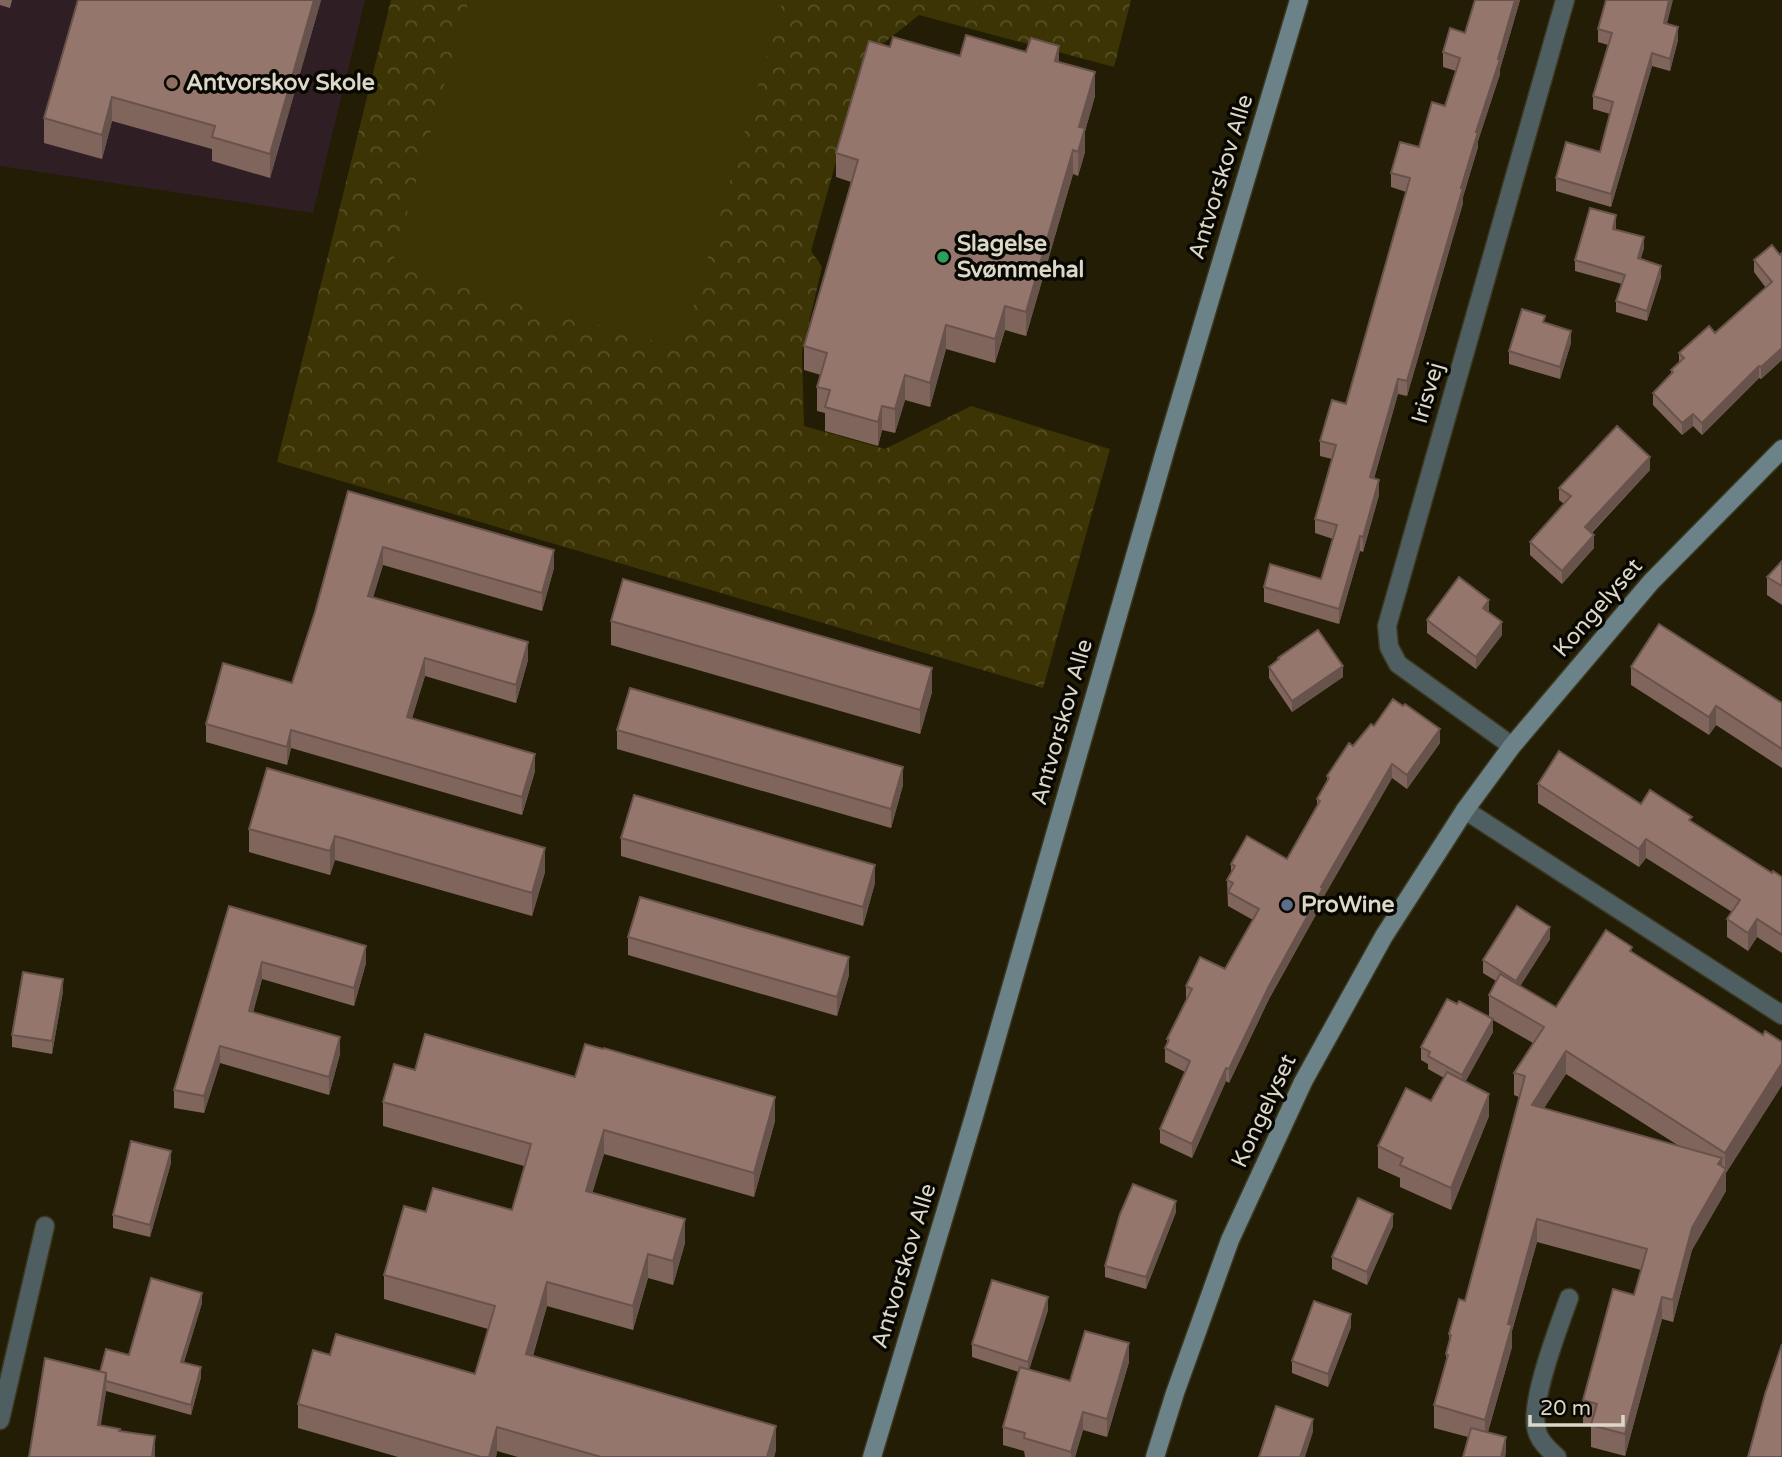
<svg xmlns="http://www.w3.org/2000/svg" width="1782" height="1457" viewBox="0 0 1782 1457" font-family="'Varela Round',sans-serif">
	<defs>
		<pattern id="park-crowns" width="20" height="18" patternUnits="userSpaceOnUse" patternTransform="scale(1.75)"><rect width="20" height="18" fill="#3c3405"/><path d="M2 6a3 3 0 1 1 6 0M12 15a3 3 0 1 1 6 0" fill="none" stroke="#585128"/></pattern>
	</defs>
	<rect width="100%" height="100%" fill="#221d04"/>
	<path fill="#301e25" d="M0 0H365L313 213 0 166Z"/>
	<path fill="url(#park-crowns)" d="M391 0H1131L1114 67 919 15 865 58 811 251 822 267 802 353 804 426 885 449 971 406 1110 449 1043 688 277 462Z"/>
	<path fill="#3c3405" d="M469 0H783L681 349 392 265Z"/>
	<g fill="none" stroke-linecap="round" stroke-linejoin="round">
		<defs>
			<g id="street">
				<path d="M1512 746 1398 664 1389 647 1387 626 1565 0"/>
				<path d="M1465 810 1782 1015"/>
				<path d="M0 1420 45 1226"/>
				<path d="M1557 1457C1550 1451 1539 1440 1537 1431 1528 1405 1559 1326 1569 1298"/>
			</g>
			<g id="secondary">
				<path d="M872 1457 975 1113 1168 441 1299 0"/>
				<path d="M1155 1457 1175 1393 1230 1240 1303 1082 1384 936 1465 810 1512 746 1651 582 1782 449"/>
			</g>
		</defs>
		<use href="#street" stroke="#3c3720" stroke-width="21"/>
		<use href="#secondary" stroke="#3c3720" stroke-width="21"/>
		<use href="#street" stroke="#4f5e61" stroke-width="18"/>
		<use href="#secondary" stroke="#6b8388" stroke-width="18"/>
	</g>
	<g fill="#80655d" fill-rule="evenodd">
		<path d="M0 0H12L10 8 0 5Z"/>
		<path d="M78 0H321L270 178 212 161V149L112 121 102 159 44 143V118Z"/>
		<path d="M1475 0H1520L1500 69V74L1478 141V147L1463 197V203L1407 396 1398 394 1374 479 1379 495 1363 552 1360 551 1339 624 1264 602V587L1321 579 1333 539 1315 533V519L1332 459 1320 456V441L1346 404 1406 192 1391 187V173L1419 147 1445 106 1456 71 1443 67V52L1465 33Z"/>
		<path d="M1667 24 1678 40 1670 71 1652 66 1611 207 1556 191V178L1600 152 1610 114 1593 109V96L1608 45 1598 42V29Z"/>
		<path d="M890 47 960 56 1059 62 1095 96 1085 131V152L1078 176 1073 174 1026 336 1005 330 995 363 946 349 930 407 905 400 895 433 882 430 878 446 825 431V413L817 411V387L821 375 804 370V346L851 182 836 177V153Z"/>
		<path d="M1616 226V229L1644 248 1640 259 1661 277 1647 321 1616 312V301L1622 284 1575 271V260Z"/>
		<path d="M1782 253V360L1761 379 1759 378 1702 435 1693 426 1682 435 1653 405V393L1671 374V370L1679 362V353L1715 333 1766 288 1754 272V260L1780 255Z"/>
		<path d="M1545 323 1571 343 1560 379 1509 364V351Z"/>
		<path d="M1650 470 1592 533 1594 548 1562 584 1530 555V542L1564 504 1559 500V488Z"/>
		<path d="M348 491 554 568 542 611 383 565 373 597 528 660 516 703 425 676 412 718 535 771 522 815 291 748 287 765 206 742V724L292 683 315 612Z"/>
		<path d="M1782 561V605L1767 595V577Z"/>
		<path d="M1489 612 1502 635 1476 669 1427 633V620Z"/>
		<path d="M611 621 932 692 920 734 611 645Z"/>
		<path d="M1278 658 1343 677 1292 712 1269 678V667L1278 660Z"/>
		<path d="M1631 667 1782 703V768L1716 725 1709 735 1631 685Z"/>
		<path d="M1374 726 1440 743 1407 789 1392 778 1323 898V902L1269 999 1229 1083 1226 1081 1192 1158 1160 1143V1129L1185 1072 1165 1062V1048L1167 1043V1039L1186 1000V986L1225 969 1253 920 1228 906 1227 880 1231 874V864L1287 859 1317 807V799L1327 782V776L1353 746Z"/>
		<path d="M617 730 903 785 891 828 617 749Z"/>
		<path d="M1538 784 1641 804 1692 822 1772 873 1782 877V953L1757 937 1748 951 1727 937V919L1732 912 1646 858 1639 867 1538 803Z"/>
		<path d="M249 829 545 848V872L532 916 335 860 330 875 249 852Z"/>
		<path d="M621 838 875 883 863 926 621 856Z"/>
		<path d="M229 906 366 963 354 1006 262 979 253 1012 340 1054 329 1095 220 1063 204 1113 174 1108V1090Z"/>
		<path d="M628 937 849 975 837 1016 628 955Z"/>
		<path d="M1550 939 1520 986 1556 1007 1632 952 1763 1035 1782 1042V1085L1726 1173V1191L1692 1250 1673 1322 1662 1319 1625 1456 1591 1447V1425L1583 1423V1400L1634 1295 1641 1270 1537 1242 1512 1331V1347L1488 1432 1506 1451 1505 1457H1463L1468 1437 1434 1428V1405L1446 1365V1354L1449 1343V1334L1465 1301 1519 1097 1514 1095V1073L1533 1043 1493 1020V1032L1465 1082 1489 1116 1451 1210 1400 1187V1178L1378 1168V1146L1431 1101 1444 1078 1428 1069V1064L1421 1060V1047L1457 1004 1489 1017V995L1496 981 1483 973V960ZM1566 1074 1679 1146 1544 1108Z"/>
		<path d="M63 991 52 1054 12 1047V1035Z"/>
		<path d="M415 1070 575 1077 775 1121 754 1197 604 1154 592 1192 685 1243 673 1285 648 1278 633 1330 547 1306 533 1356 776 1450 774 1457H518L497 1451 496 1457H398L298 1428V1404L330 1355 475 1374 488 1329 384 1299V1275L426 1212 512 1210 524 1166 383 1126V1102Z"/>
		<path d="M171 1163 150 1237 113 1228V1215Z"/>
		<path d="M1176 1212 1146 1289 1105 1277V1266Z"/>
		<path d="M1393 1226 1367 1285 1332 1269V1257Z"/>
		<path d="M202 1303 184 1362 201 1377 191 1415 106 1391 100 1425 120 1431 155 1436V1457H29L100 1372 129 1355Z"/>
		<path d="M1048 1310 1029 1369 1070 1381 1129 1362 1107 1437 1083 1430 1075 1457H1025L1024 1451 1003 1445V1427L1019 1372 972 1357V1344Z"/>
		<path d="M1351 1327 1328 1387 1292 1373V1361Z"/>
	</g>
	<g fill="#68534c">
		<path d="M314 0H321L270 178V154Z"/>
		<path d="M1515 0H1520L1500 69V74L1478 141V147L1463 197V203L1407 396V381L1476 132Z"/>
		<path d="M1669 0H1673L1664 36V23Z"/>
		<path d="M1678 27V40L1670 71V59Z"/>
		<path d="M1059 46V70L1055 61Z"/>
		<path d="M1652 53V66L1611 207V194Z"/>
		<path d="M1095 72V96L1085 131V152L1078 176 1079 127Z"/>
		<path d="M112 97V121L102 159V135Z"/>
		<path d="M1073 150V174L1026 336V312Z"/>
		<path d="M1616 215V226L1613 240V229Z"/>
		<path d="M1644 237V248L1638 269V258Z"/>
		<path d="M1661 266V277L1647 321V311Z"/>
		<path d="M1005 306V330L995 363V339Z"/>
		<path d="M946 325V349L930 407V383Z"/>
		<path d="M1571 331V343L1560 379V367Z"/>
		<path d="M1782 348V360L1761 379V367Z"/>
		<path d="M1759 366V378L1702 435V423Z"/>
		<path d="M905 375V400L895 433V409Z"/>
		<path d="M1398 379V394L1370 492V477Z"/>
		<path d="M882 406V430L878 446V422Z"/>
		<path d="M1693 414V426L1682 435V423Z"/>
		<path d="M1650 457V470L1585 539V527Z"/>
		<path d="M1379 480V495L1363 552V537Z"/>
		<path d="M1594 535V548L1562 584V571Z"/>
		<path d="M1360 536V551L1339 624V609Z"/>
		<path d="M383 547V565L368 614V596Z"/>
		<path d="M554 550V568L542 611V593Z"/>
		<path d="M1489 600V612L1483 608Z"/>
		<path d="M1502 622V635L1476 669V657Z"/>
		<path d="M528 642V660L516 703V685Z"/>
		<path d="M425 658V676L407 735V717Z"/>
		<path d="M1343 666V677L1292 712V701Z"/>
		<path d="M932 668V692L920 734V710Z"/>
		<path d="M1716 706V725L1709 735V717Z"/>
		<path d="M1440 729V743L1407 789V775Z"/>
		<path d="M291 730V748L287 765V747Z"/>
		<path d="M535 754V771L522 815V797Z"/>
		<path d="M1392 764V778L1323 898V902L1269 999 1229 1083V1069L1269 986 1321 887Z"/>
		<path d="M903 767V785L891 828V809Z"/>
		<path d="M335 836V860L330 875V851Z"/>
		<path d="M1646 839V858L1639 867V849Z"/>
		<path d="M545 848V872L532 916V893Z"/>
		<path d="M875 865V883L863 926V907Z"/>
		<path d="M1757 919V937L1748 951V933Z"/>
		<path d="M1550 927V939L1516 993V981Z"/>
		<path d="M366 946V963L354 1006V988Z"/>
		<path d="M849 957V975L837 1016V997Z"/>
		<path d="M262 962V979L249 1028V1011Z"/>
		<path d="M63 979V991L52 1054V1041Z"/>
		<path d="M1493 1019V1032L1462 1088V1075Z"/>
		<path d="M340 1037V1054L329 1095V1077Z"/>
		<path d="M220 1046V1063L204 1113V1096Z"/>
		<path d="M1566 1051V1074L1532 1127V1105Z"/>
		<path d="M1782 1063V1085L1726 1173V1191L1692 1250 1673 1322V1300L1692 1228 1718 1164 1722 1158V1177L1725 1172V1153Z"/>
		<path d="M1226 1068V1081L1192 1158V1144Z"/>
		<path d="M1489 1094V1116L1451 1210V1188Z"/>
		<path d="M775 1097V1121L754 1197V1173Z"/>
		<path d="M604 1130V1154L586 1215V1191Z"/>
		<path d="M171 1151V1163L150 1237V1225Z"/>
		<path d="M1176 1201V1212L1146 1289V1277Z"/>
		<path d="M1393 1214V1226L1367 1285V1272Z"/>
		<path d="M685 1219V1243L673 1285V1261Z"/>
		<path d="M1537 1219V1242L1512 1331V1347L1485 1442V1420L1508 1324Z"/>
		<path d="M648 1254V1278L633 1330V1306Z"/>
		<path d="M547 1282V1306L526 1378V1354Z"/>
		<path d="M202 1293V1303L181 1372V1362Z"/>
		<path d="M1048 1297V1310L1028 1374V1362Z"/>
		<path d="M1662 1297V1319L1625 1456V1434Z"/>
		<path d="M1351 1314V1327L1328 1387V1374Z"/>
		<path d="M1129 1343V1362L1107 1437V1419Z"/>
		<path d="M201 1367V1377L191 1415V1405Z"/>
		<path d="M106 1373V1392L98 1444V1425Z"/>
		<path d="M1083 1412V1430L1075 1457H1071V1452Z"/>
		<path d="M1313 1419V1432L1305 1457H1300Z"/>
		<path d="M776 1426V1450L774 1457H767Z"/>
		<path d="M497 1427V1451L496 1457H489Z"/>
		<path d="M155 1436V1457H152Z"/>
		<path d="M1506 1437V1451L1505 1457H1501Z"/>
	</g>
	<g fill="#95766c" stroke="#68534c" stroke-width="2">
		<path d="M78 0H314L270 154 212 137 215 126 112 97 102 135 44 118Z"/>
		<path d="M1475 0H1515L1498 59H1500L1476 132H1478L1461 188H1463L1407 381 1398 379 1370 477 1379 480 1363 537 1360 536 1339 609 1264 587 1270 564 1321 579 1337 525 1315 519 1336 445 1320 441 1332 400 1346 404 1410 178 1391 173 1400 142 1419 147 1432 102 1445 106 1460 58 1443 52 1450 28 1465 33Z"/>
		<path d="M1606 0H1669L1664 23 1678 27 1670 59 1652 53 1611 194 1556 178 1566 142 1600 152 1613 102 1593 96 1612 33 1598 29Z"/>
		<path d="M966 35 1026 52 1031 38 1059 46 1055 61 1095 72 1079 127 1085 128 1078 152 1073 150 1026 312 1005 306 995 339 946 325 930 383 905 375 895 409 882 406 878 422 825 407 830 390 817 387 827 353 804 346 858 160 836 153 869 41 890 47 893 37 960 56Z"/>
		<path d="M1590 208 1616 215 1613 229 1644 237 1638 258 1661 266 1647 311 1616 301 1625 275 1575 260Z"/>
		<path d="M1772 245 1780 255 1782 253V348L1761 367 1759 366 1702 423 1693 414 1682 423 1653 393 1673 372 1671 370 1684 358 1679 353 1709 326 1715 333 1772 282 1754 260Z"/>
		<path d="M1522 309 1545 316 1543 322 1571 331 1560 367 1509 351Z"/>
		<path d="M1617 426 1650 457 1585 527 1594 535 1562 571 1530 542 1571 496 1559 488Z"/>
		<path d="M348 491 554 550 542 593 383 547 368 596 528 642 516 685 425 658 407 717 535 754 522 797 291 730 287 747 206 724 223 663 292 683 315 612Z"/>
		<path d="M1782 561V586L1767 577Z"/>
		<path d="M1459 577 1489 600 1483 608 1502 622 1476 657 1427 620Z"/>
		<path d="M623 579 932 668 920 710 611 621Z"/>
		<path d="M1659 624 1782 703V749L1716 706 1709 717 1631 667Z"/>
		<path d="M1318 630 1343 666 1292 701 1269 667 1279 659 1278 658Z"/>
		<path d="M630 688 903 767 891 809 617 730Z"/>
		<path d="M1393 699 1403 706 1405 704 1440 729 1407 775 1392 764 1321 887 1323 888 1269 986 1229 1069 1226 1068 1192 1144 1160 1129 1190 1061 1165 1048 1169 1040 1167 1039 1192 989 1186 986 1200 957 1225 969 1259 909 1228 892 1233 883 1227 880 1235 866 1231 864 1247 836 1287 859 1320 801 1317 799 1329 778 1327 776 1349 743 1353 746 1371 724 1374 726Z"/>
		<path d="M1559 751 1641 804 1650 790 1692 817 1689 820 1772 873 1773 871 1782 877V935L1757 919 1748 933 1727 919 1740 900 1646 839 1639 849 1538 784Z"/>
		<path d="M267 768 545 848 532 893 335 836 330 851 249 829Z"/>
		<path d="M634 795 875 865 863 907 621 838Z"/>
		<path d="M640 897 849 957 837 997 628 937Z"/>
		<path d="M229 906 366 946 354 988 262 962 249 1011 340 1037 329 1077 220 1046 204 1096 174 1090Z"/>
		<path d="M1517 906 1550 927 1516 981 1483 960Z"/>
		<path d="M1606 930 1632 947 1630 951 1763 1035 1765 1031 1782 1042V1063L1725 1153 1566 1051 1532 1105 1722 1158 1718 1164 1726 1169 1692 1228 1673 1300 1662 1297 1625 1434 1591 1425 1597 1404 1583 1400 1613 1289 1634 1295 1647 1249 1537 1219 1508 1324 1512 1325 1485 1420 1434 1405 1448 1355 1446 1354 1451 1335 1449 1334 1459 1299 1465 1301 1525 1076 1514 1073 1544 1027 1489 995 1500 974 1556 1007Z"/>
		<path d="M23 972 63 979 52 1041 12 1035Z"/>
		<path d="M1447 999 1457 1004 1459 1001 1493 1019 1462 1075 1428 1056 1430 1052 1421 1047Z"/>
		<path d="M425 1034 575 1077 585 1044 603 1049 604 1048 775 1097 754 1173 604 1130 586 1191 685 1219 673 1261 648 1254 633 1306 547 1282 526 1354 776 1426 767 1457H601L497 1427 489 1457H481L298 1404 313 1350 330 1355 336 1334 475 1374 495 1306 384 1275 404 1206 426 1212 433 1188 512 1210 531 1144 383 1102 394 1064 415 1070Z"/>
		<path d="M1447 1072 1489 1094 1451 1188 1400 1165 1403 1158 1378 1146 1406 1088 1431 1101Z"/>
		<path d="M131 1141 171 1151 150 1225 113 1215Z"/>
		<path d="M1133 1184 1176 1201 1146 1277 1105 1266 1120 1214Z"/>
		<path d="M1358 1198 1393 1214 1367 1272 1332 1257Z"/>
		<path d="M151 1278 202 1293 181 1362 201 1367 191 1405 106 1381V1373L100 1372 106 1349 129 1355Z"/>
		<path d="M992 1280 1048 1297 1028 1362 972 1344Z"/>
		<path d="M1314 1301 1351 1314 1328 1374 1292 1361Z"/>
		<path d="M1085 1331 1129 1343 1107 1419 1083 1412 1071 1452 1024 1438 1025 1433 1003 1427 1020 1367 1070 1381Z"/>
		<path d="M1782 1344V1457H1748L1765 1394Z"/>
		<path d="M45 1358 106 1373 98 1425 120 1429 119 1431 155 1436 152 1457H29Z"/>
		<path d="M1276 1406 1313 1419 1300 1457H1259Z"/>
		<path d="M1471 1428 1506 1437 1501 1457H1463Z"/>
	</g>
	<circle fill="#8d6e63" stroke="#090701" stroke-width="2.5" cx="172" cy="83" r="7"/>
	<circle fill="#2e9e5b" stroke="#090701" stroke-width="2.5" cx="943" cy="257" r="7"/>
	<circle fill="#5c6f8a" stroke="#090701" stroke-width="2.5" cx="1287" cy="905" r="7"/>
	<g text-anchor="middle" dominant-baseline="central" stroke-width="7" stroke-linejoin="round" paint-order="stroke">
		<g font-size="23" font-weight="bold" fill="#dbd8c9" stroke="#090701" text-anchor="start">
			<text x="186" y="83">Antvorskov Skole</text>
			<text x="957" y="244">Slagelse<tspan x="957" dy="26">Svømmehal</tspan></text>
			<text x="1301" y="905">ProWine</text>
		</g>
		<g font-size="23" fill="#dbd8c9" stroke="#090701">
			<text transform="translate(1221 177) rotate(-73)">Antvorskov Alle</text>
			<text transform="translate(1428 393) rotate(-74)">Irisvej</text>
			<text transform="translate(1598 608) rotate(-49)">Kongelyset</text>
			<text transform="translate(1062 722) rotate(-74)">Antvorskov Alle</text>
			<text transform="translate(1264 1111) rotate(-65)">Kongelyset</text>
			<text transform="translate(904 1266) rotate(-73)">Antvorskov Alle</text>
		</g>
	</g>
	<path d="M1530 1415v10h93v-10" fill="none" stroke="#dbd8c9" stroke-width="3.5"/>
	<text x="1540" y="1415" font-size="21" fill="#dbd8c9" stroke="#090701" stroke-width="5" paint-order="stroke">20 m</text>
</svg>
